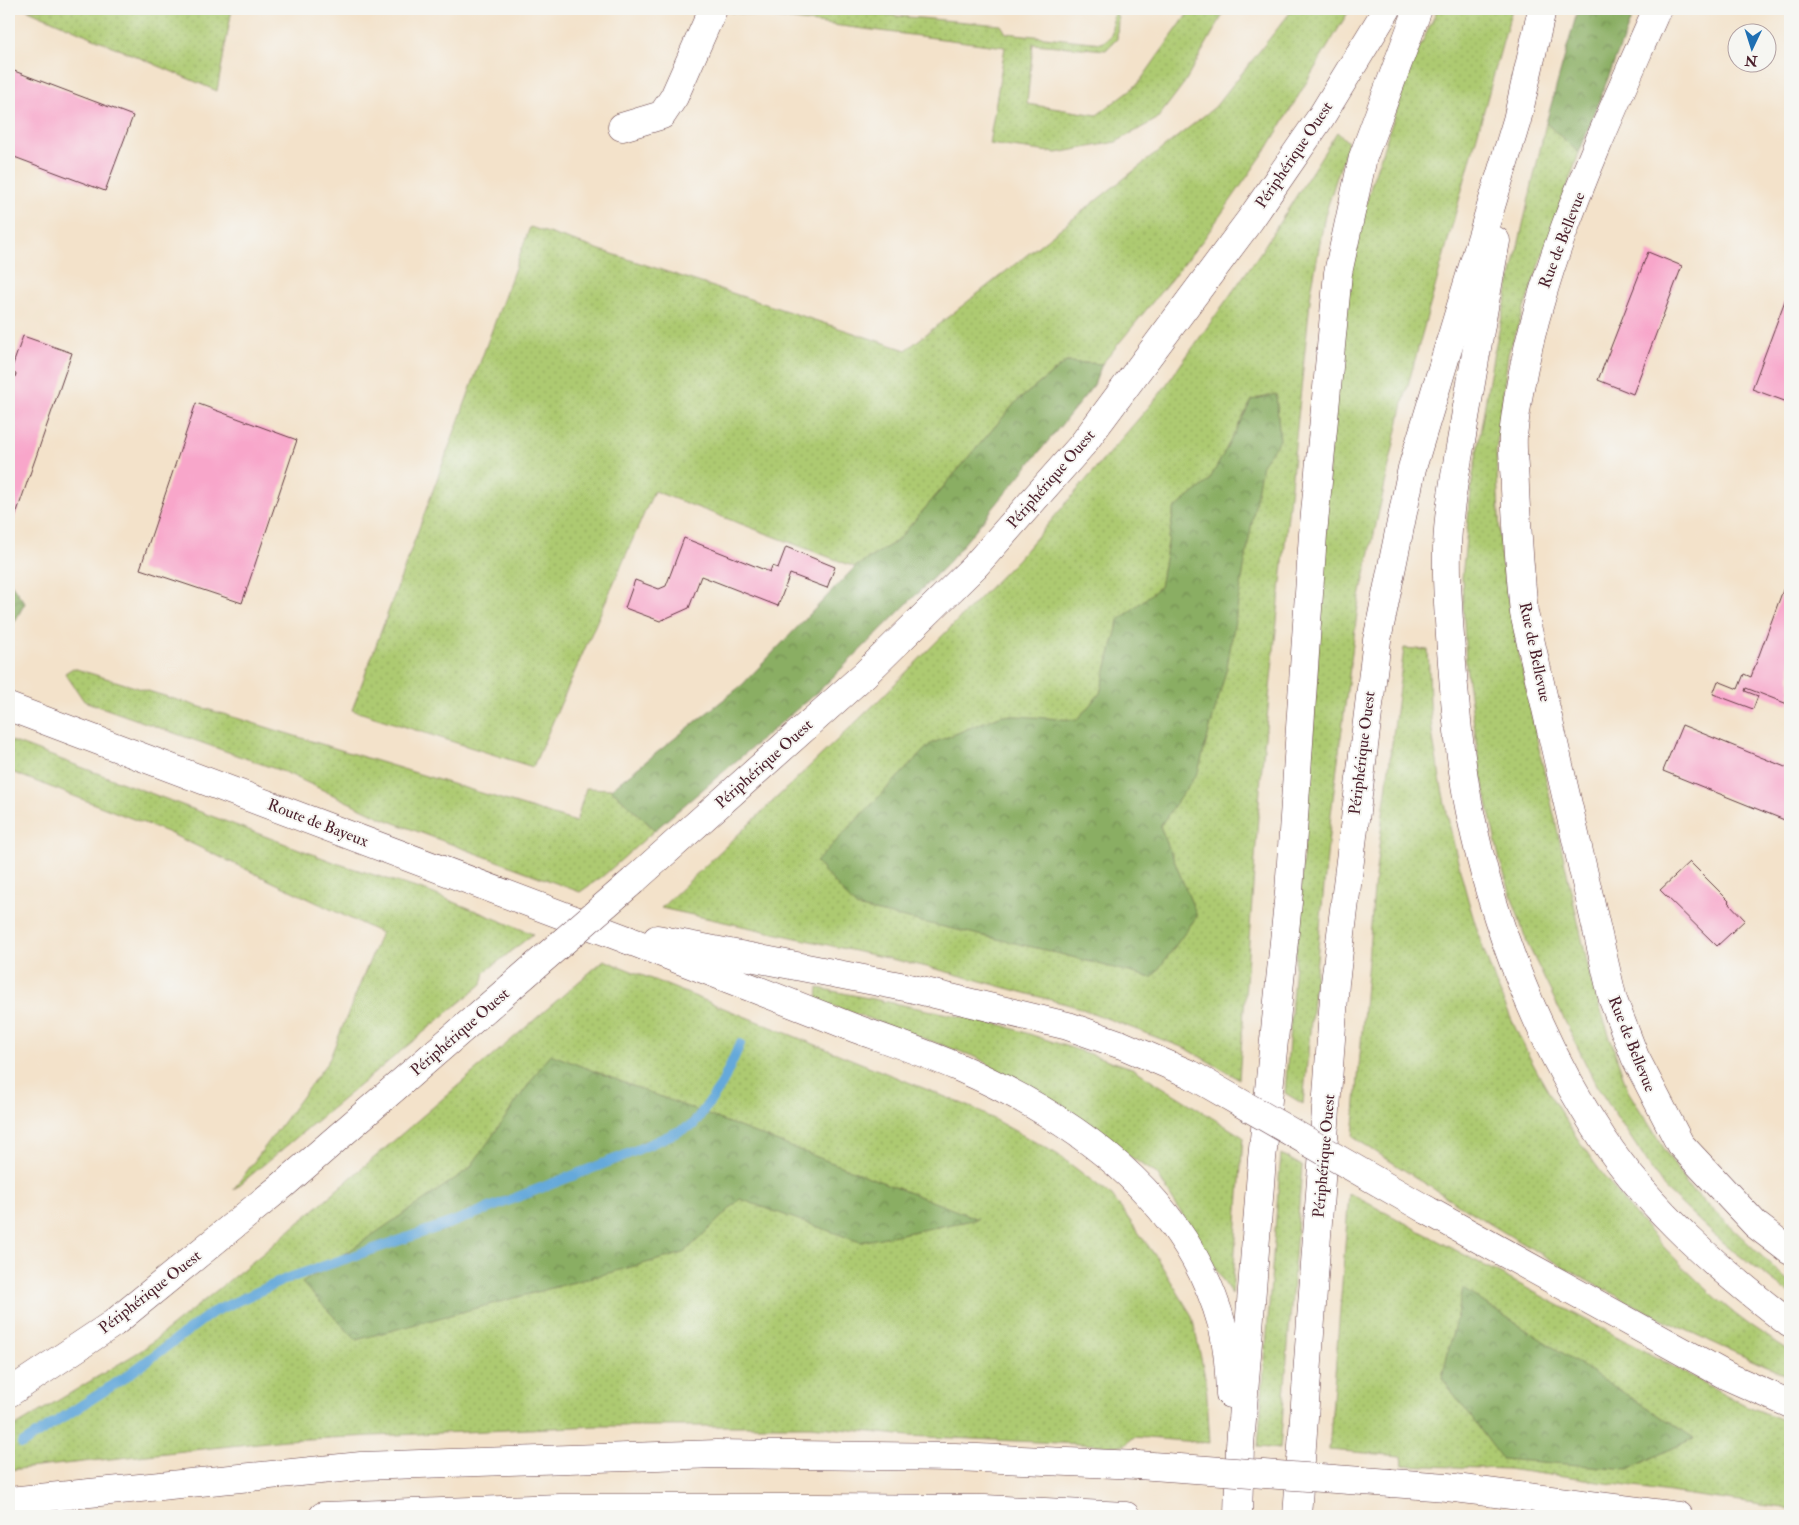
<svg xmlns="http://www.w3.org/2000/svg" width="1799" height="1525" viewBox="0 0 1799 1525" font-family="'IM FELL Double Pica',serif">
	<defs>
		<pattern id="grass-dots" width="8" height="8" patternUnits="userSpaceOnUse" patternTransform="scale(1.25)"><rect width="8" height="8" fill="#adca71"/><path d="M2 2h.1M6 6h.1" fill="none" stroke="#96ad62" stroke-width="1.8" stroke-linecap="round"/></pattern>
		<pattern id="forest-crowns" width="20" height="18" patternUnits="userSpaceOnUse" patternTransform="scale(1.25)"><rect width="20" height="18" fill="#8aae63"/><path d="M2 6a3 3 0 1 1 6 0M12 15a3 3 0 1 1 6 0" fill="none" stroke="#738d52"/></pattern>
	</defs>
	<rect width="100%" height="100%" fill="#f6f6f2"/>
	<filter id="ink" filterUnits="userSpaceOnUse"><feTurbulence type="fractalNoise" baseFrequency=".02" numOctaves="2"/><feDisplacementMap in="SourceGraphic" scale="10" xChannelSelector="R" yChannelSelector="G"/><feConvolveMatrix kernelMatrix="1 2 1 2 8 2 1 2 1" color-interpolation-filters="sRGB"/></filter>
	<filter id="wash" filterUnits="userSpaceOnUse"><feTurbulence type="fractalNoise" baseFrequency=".0096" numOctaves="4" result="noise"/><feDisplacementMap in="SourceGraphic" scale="20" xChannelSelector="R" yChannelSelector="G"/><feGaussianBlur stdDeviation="1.12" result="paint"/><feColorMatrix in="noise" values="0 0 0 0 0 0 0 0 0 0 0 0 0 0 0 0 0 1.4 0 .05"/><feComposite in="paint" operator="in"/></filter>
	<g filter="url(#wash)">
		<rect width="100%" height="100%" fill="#f3e2ca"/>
		<g fill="url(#grass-dots)" stroke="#7c744e">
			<path d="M26 9H232L217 91Z"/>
			<path d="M732 9H817L1001 25 1006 33 1102 43 1111 36 1114 10 1118 18 1117 39 1106 50 1033 44 1027 104 1097 115 1138 84 1191 9H1226L1185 82 1157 119 1116 142 1057 153 989 144 1005 47 731 12Z"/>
			<path d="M1293 9H1350L1268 147 1203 240 1102 364 1066 362 1016 402 897 541 855 567 654 491 533 767 352 710 530 227 906 350 1215 107Z"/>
			<path d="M1438 9H1512L1403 403 1358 606 1331 814 1303 1104 1285 1093 1315 700 1332 418 1346 275 1373 179 1414 59Z"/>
			<path d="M1546 123 1579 153 1508 354 1496 451 1501 559 1529 704 1592 984 1628 1091 1687 1185 1790 1283V1294L1723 1243 1664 1188 1596 1085 1527 943 1500 861 1481 775 1466 666 1462 578 1472 481 1493 357Z"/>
			<path d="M1337 132 1348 142 1325 215 1311 292 1261 776 1239 1079 1187 1049 1077 1007 936 969 661 908 877 702 1018 559 1159 395 1260 253Z"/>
			<path d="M1404 648 1428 650C1430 681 1429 714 1434 745 1450 836 1471 930 1509 1014 1560 1130 1639 1234 1735 1314 1752 1328 1772 1339 1790 1351V1377C1713 1343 1635 1308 1562 1266 1491 1226 1422 1182 1353 1137L1375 878Z"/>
			<path d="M73 668 576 822 586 788 611 789 655 830 603 876 580 892 384 819 287 773 84 701 65 673Z"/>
			<path d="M9 740 339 864 429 892 533 934 485 972 482 984 233 1190 329 1060 381 933 167 832 9 771Z"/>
			<path d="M604 960 973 1108 1057 1154 1112 1196 1157 1258 1192 1316 1206 1382 1210 1443 1134 1437 1123 1446 909 1436 811 1426H596L285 1440 9 1470V1430L142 1350 261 1255Z"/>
			<path d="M818 988 1002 1025 1132 1068 1243 1137 1232 1295 1157 1174 978 1058 817 1000Z"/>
			<path d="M1281 1154 1302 1166 1280 1449 1258 1447Z"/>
			<path d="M1349 1193 1745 1405 1790 1423V1509L1507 1469 1402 1465 1401 1456 1329 1450Z"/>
		</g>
		<g fill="url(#forest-crowns)" stroke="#6a6647">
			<path d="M1578 9H1635L1579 153 1546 123Z"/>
			<path d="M1066 362 1102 364 1094 385 949 562 823 687 655 830 611 789 742 685 855 567 897 541 1016 402Z"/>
			<path d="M1276 394 1280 440 1262 464 1227 667 1198 772 1160 826 1197 916 1152 978 1041 949 856 907 816 862 930 744 1002 715 1077 720 1100 693 1119 620 1160 587 1174 509 1209 481 1252 400Z"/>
			<path d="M9 581 25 603 9 632Z"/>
			<path d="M550 1054 978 1219 860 1242 740 1199 684 1253 356 1340 302 1283 469 1169Z"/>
			<path d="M1463 1289 1694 1438 1629 1469 1502 1459 1442 1378Z"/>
		</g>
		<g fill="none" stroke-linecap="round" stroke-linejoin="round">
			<path stroke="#65a9da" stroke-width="10" d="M22 1444 124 1378 213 1312 286 1279 453 1222 621 1157 693 1125 721 1086 740 1044"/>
		</g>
		<g id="blocks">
			<g fill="#f8a6ca">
				<path d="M9 69 133 116 105 191 9 155Z"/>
				<path d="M1648 252 1682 266 1633 394 1598 380Z"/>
				<path d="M1790 287V403L1752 389Z"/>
				<path d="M23 336 72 353 12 526 9 524V394L16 374 10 373Z"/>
				<path d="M196 403 297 440 242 603 140 569Z"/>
				<path d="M684 538 770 572 772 566 778 568 786 547 835 567 827 588 790 574 778 606 701 576 689 608 660 621 625 608 635 580 659 589 666 586Z"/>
				<path d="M1790 571V705L1746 688 1745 691 1758 696 1753 709 1713 694 1718 681 1738 689 1744 674 1751 677Z"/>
				<path d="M1682 725 1790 769V812L1787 821 1663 771Z"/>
				<path d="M1690 862 1729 901 1728 902 1745 920 1717 946 1660 890Z"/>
			</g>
		</g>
	</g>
	<g filter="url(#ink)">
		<use href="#blocks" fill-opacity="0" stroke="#633c43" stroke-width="1"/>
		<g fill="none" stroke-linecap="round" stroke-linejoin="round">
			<defs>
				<g id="minor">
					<path d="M1657 9C1597 146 1529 285 1513 436 1512 453 1515 472 1515 489 1517 530 1520 571 1524 613L1613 1000 1635 1057 1680 1144 1756 1225 1790 1251"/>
					<path d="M622 127 662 115 674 97 713 9"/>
				</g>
				<path id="major" d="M9 707 628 940"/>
				<g id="highway">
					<path d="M1496 241C1485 300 1475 359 1465 418 1458 461 1448 506 1447 549 1446 587 1449 626 1452 663 1456 713 1460 763 1470 812 1493 925 1539 1043 1603 1139 1652 1212 1721 1271 1790 1324"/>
					<path d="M633 881 865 674 975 566 1082 445 1250 220 1321 117 1387 9"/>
					<path d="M657 939 905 987 1068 1026 1122 1045 1192 1075"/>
					<path d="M628 940C703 969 779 998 854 1028 890 1041 926 1053 960 1068 1076 1119 1187 1197 1222 1325 1228 1347 1229 1371 1230 1394"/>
					<path d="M1425 1209 1727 1376 1790 1404"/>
					<path d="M9 1393 114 1323 283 1185 511 987"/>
					<path d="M1391 1483 1447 1487 1678 1516"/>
					<path d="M9 1501 361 1466 717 1454 955 1457 1138 1465"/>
					<path d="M323 1516 560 1508H817L985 1509 1126 1516"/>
					<path d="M1238 1516 1240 1446 1262 1159 1289 892 1313 534 1338 273 1363 157 1418 9"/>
					<path d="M1297 1516 1335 983 1377 640 1412 468 1517 120 1542 9"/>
				</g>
			</defs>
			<use href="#minor" stroke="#633c43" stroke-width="29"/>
			<use href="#major" stroke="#633c43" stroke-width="29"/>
			<use href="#highway" stroke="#633c43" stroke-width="29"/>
			<use href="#minor" stroke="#fff" stroke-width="28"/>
			<use href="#major" stroke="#fff" stroke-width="28"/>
			<use href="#highway" stroke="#fff" stroke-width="28"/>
			<defs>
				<g id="highway-bridge">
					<path d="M511 987 633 881"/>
					<path d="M1192 1075 1425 1209"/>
					<path d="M1138 1465 1391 1483"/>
				</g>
			</defs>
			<use href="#highway-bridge" stroke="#633c43" stroke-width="29" stroke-linecap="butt"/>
			<use href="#highway-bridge" stroke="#fff" stroke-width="28"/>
		</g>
	</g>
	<g text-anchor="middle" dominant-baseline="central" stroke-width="4" stroke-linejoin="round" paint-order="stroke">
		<g font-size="16" fill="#4a1f2b" stroke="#f6f6f2">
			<text transform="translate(1294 155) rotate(-56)">Périphérique Ouest</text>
			<text transform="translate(1562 240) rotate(-69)">Rue de Bellevue</text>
			<text transform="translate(1051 479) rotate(-49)">Périphérique Ouest</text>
			<text transform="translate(1535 652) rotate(78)">Rue de Bellevue</text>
			<text transform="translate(1362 753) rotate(-83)">Périphérique Ouest</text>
			<text transform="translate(764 764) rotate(-42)">Périphérique Ouest</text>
			<text transform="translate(318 823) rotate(21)">Route de Bayeux</text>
			<text transform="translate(460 1032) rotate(-41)">Périphérique Ouest</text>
			<text transform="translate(1632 1044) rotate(68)">Rue de Bellevue</text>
			<text transform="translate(1324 1156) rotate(-85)">Périphérique Ouest</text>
			<text transform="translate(150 1292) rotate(-38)">Périphérique Ouest</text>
		</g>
	</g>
	<rect width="1799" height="1525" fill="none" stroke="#f6f6f2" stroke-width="30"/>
	<g transform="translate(1752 48) rotate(184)"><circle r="24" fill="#f6f6f2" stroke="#b1a0a2"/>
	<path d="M0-4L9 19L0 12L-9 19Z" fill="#1f6fb2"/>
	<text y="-8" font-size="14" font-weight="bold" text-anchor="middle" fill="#4a1f2b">N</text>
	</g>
</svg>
